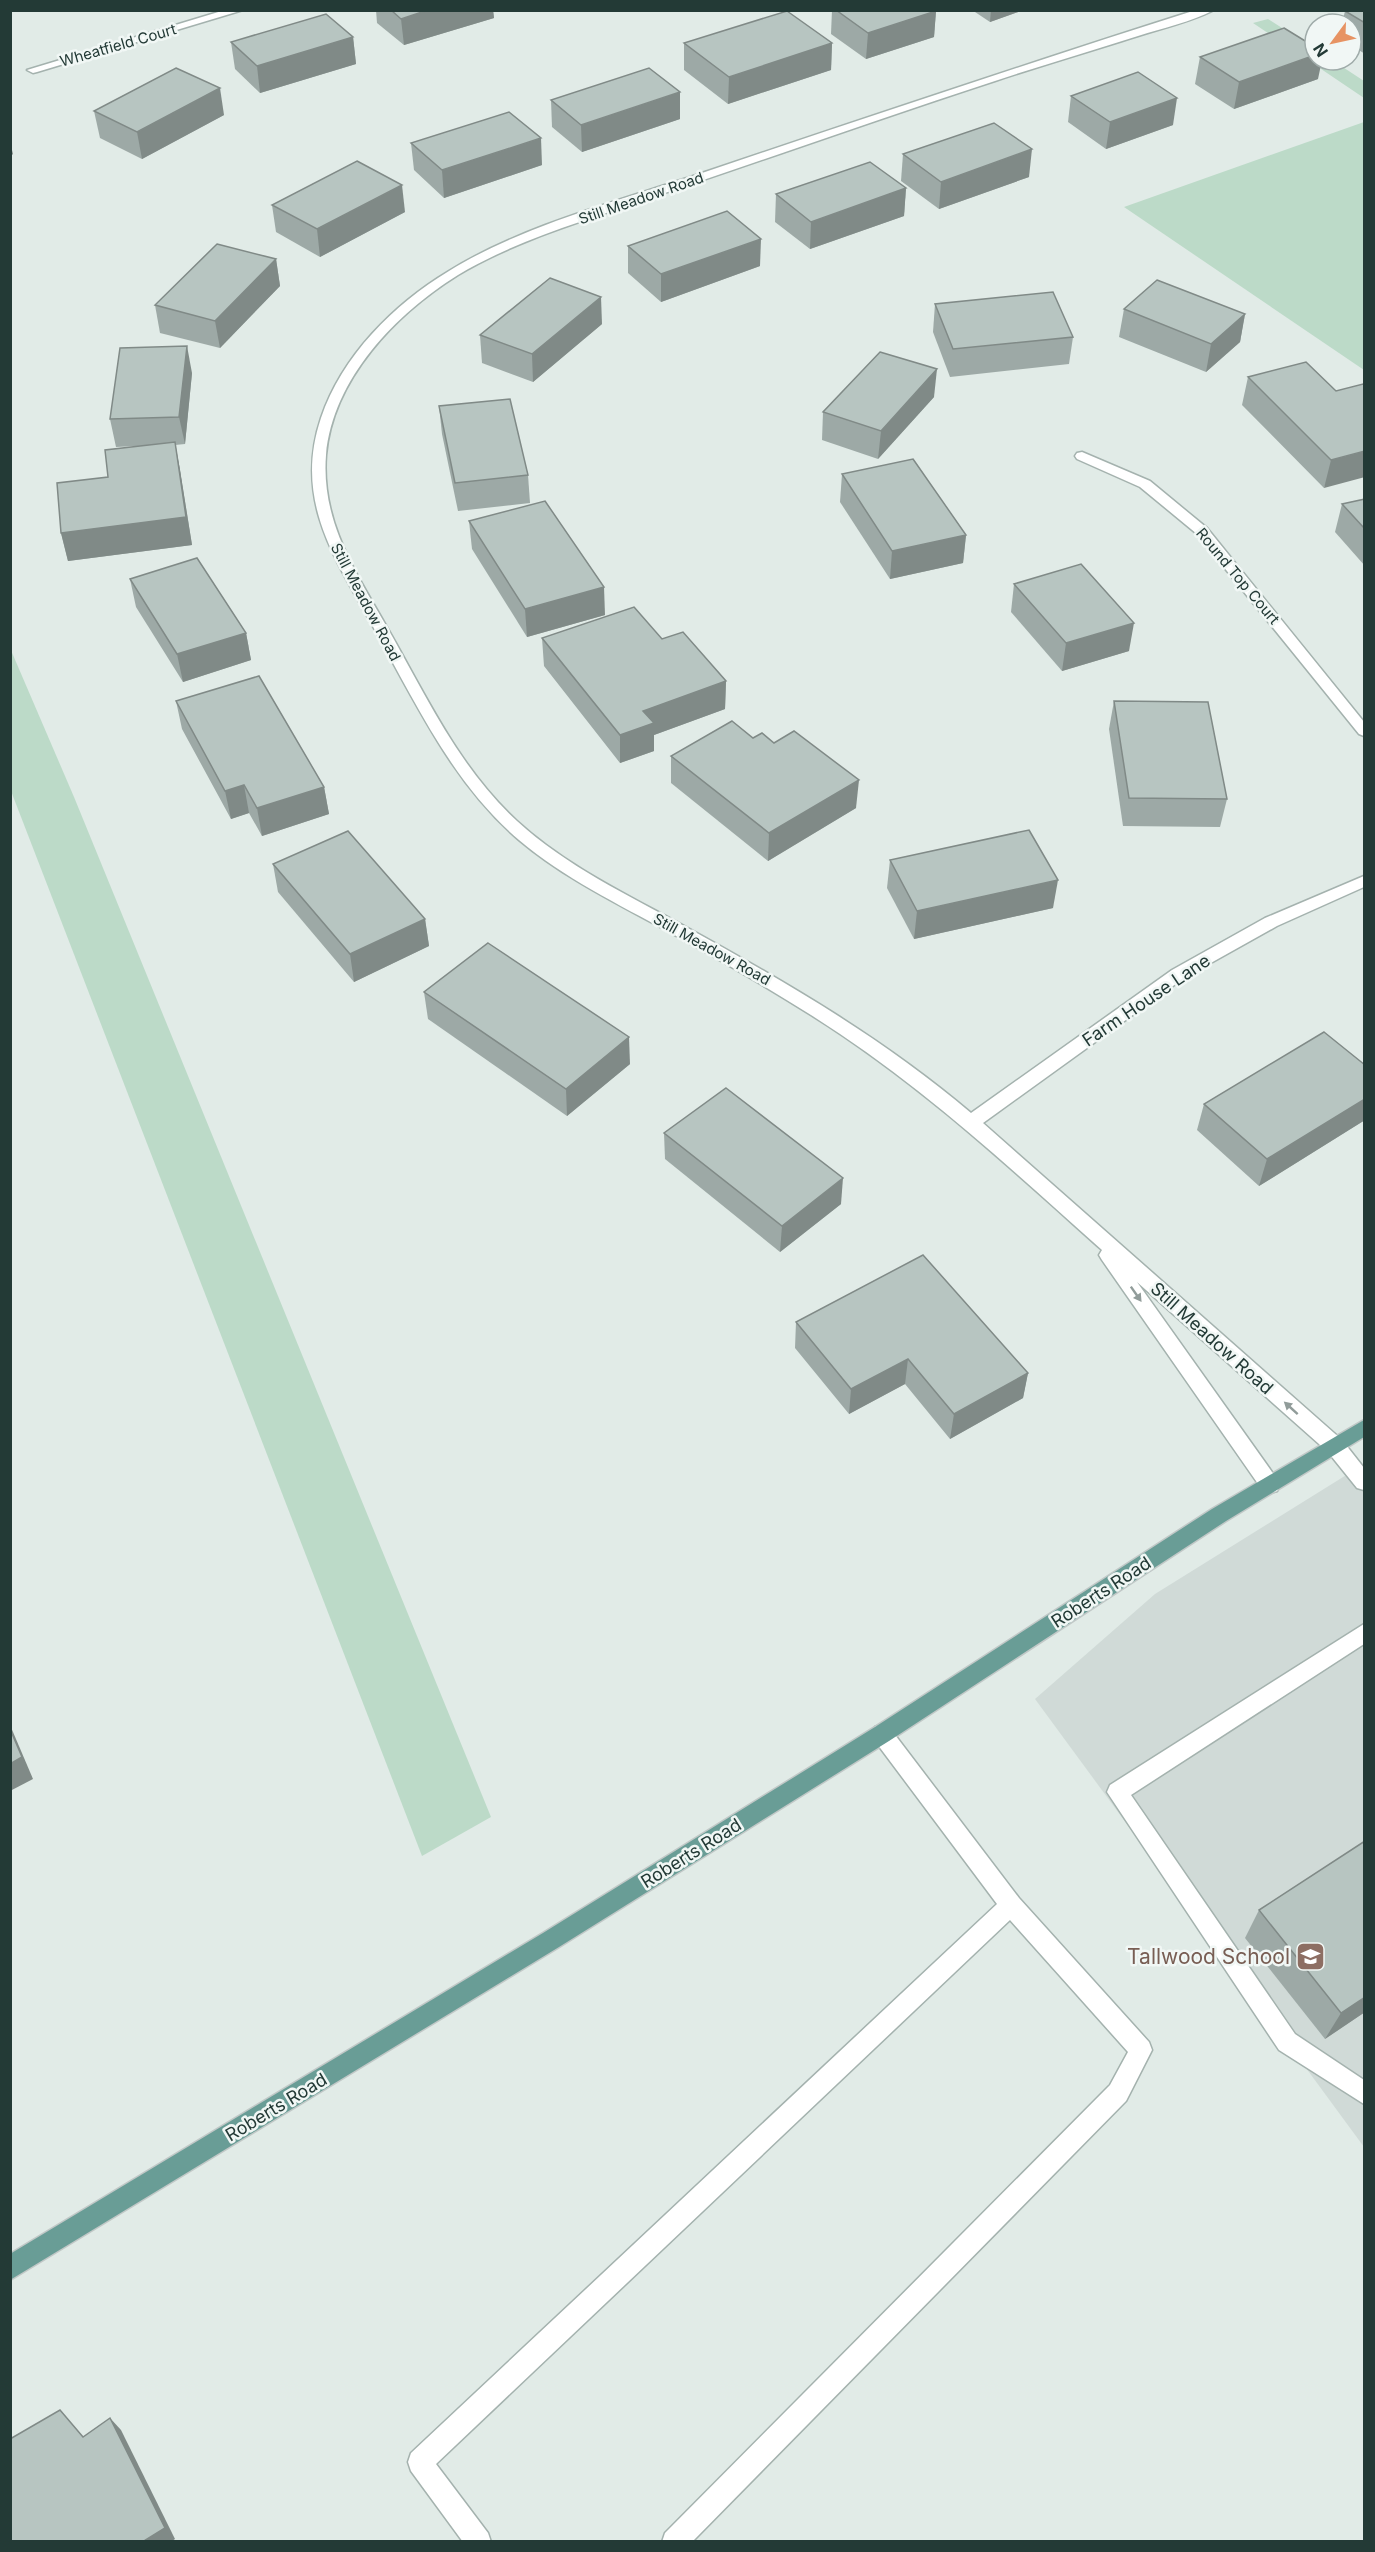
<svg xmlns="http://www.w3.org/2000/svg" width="1375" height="2552" viewBox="0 0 1375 2552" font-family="Inter,sans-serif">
	<rect width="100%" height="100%" fill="#e1ebe7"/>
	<path fill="#d0dad7" d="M1364 1464V2147L1035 1699 1155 1594Z"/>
	<g fill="#bcdac8">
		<path d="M1268 19 1315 49V60H1332L1364 81V98L1253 23Z"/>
		<path d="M1364 122V370L1124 207Z"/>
		<path d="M10 648 74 797 491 1817 422 1856 11 791Z"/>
	</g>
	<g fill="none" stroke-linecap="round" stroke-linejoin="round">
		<defs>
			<g id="minor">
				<path d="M225 10H243L37 72 33 73 27 70Z"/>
				<path d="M1196 10H1214C1191 22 1163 28 1138 36 1091 51 1043 65 995 81 881 118 767 159 653 197 588 220 518 239 458 275 396 314 333 378 326 455 321 519 353 568 384 622 424 691 457 766 517 821 566 866 628 895 686 927 786 982 884 1039 971 1113L1172 970 1265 918 1364 876V887L1277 926 1184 978 983 1123 1342 1440 1364 1468V1490L1357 1488 1328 1452 1137 1282 1277 1479 1280 1485 1277 1491 1270 1493 1263 1491 1102 1260 1099 1255 1102 1250C1008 1166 918 1082 811 1015 765 986 717 958 669 932 618 904 564 878 519 840 451 782 414 699 371 623 333 556 294 498 321 418 342 356 394 304 449 271 523 225 622 200 705 172 868 117 1032 62 1196 10Z"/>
				<path d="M1082 452 1150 481 1207 528 1364 722V736L1359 734 1197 534 1140 487 1077 459 1075 456 1077 453Z"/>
				<path d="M1364 1624V1644L1131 1795 1295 2034 1364 2080V2104L1279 2050 1107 1792 1110 1785Z"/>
				<path d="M882 1725 889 1727 1019 1898 1149 2042 1152 2050 1126 2101 692 2542H662L665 2533 1110 2085 1128 2052 1010 1920 436 2464 488 2533 491 2542H463L411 2471 408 2462 411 2453 997 1904 875 1741 872 1734 875 1727Z"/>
			</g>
			<path id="major" d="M1364 1420V1437L1226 1521 889 1741 559 1947 10 2280V2254L543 1933 875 1727 1212 1509Z"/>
		</defs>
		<use href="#minor" stroke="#a4b2ae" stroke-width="3"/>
		<use href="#major" stroke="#c1c8c7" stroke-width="3"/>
		<use href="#minor" fill="#fff" fill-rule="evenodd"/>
		<use href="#major" fill="#699d96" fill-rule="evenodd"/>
	</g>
	<g fill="#9da9a6">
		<path d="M376 10H493L494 18 404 45 377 23Z"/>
		<path d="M832 10 936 11 934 37 866 59 831 34Z"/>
		<path d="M972 10H1024L990 22Z"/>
		<path d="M1365 10V54L1351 45V24H1342L1345 11Z"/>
		<path d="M353 37 356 64 260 93 235 69 231 42Z"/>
		<path d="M684 43H832L831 70 728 104 684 70Z"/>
		<path d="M1200 57 1318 79 1234 109 1195 84Z"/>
		<path d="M1071 96 1173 125 1106 149 1068 122Z"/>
		<path d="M551 100 680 119 582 152 552 127Z"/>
		<path d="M94 111 224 115 142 159 100 138Z"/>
		<path d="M411 143 542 165 444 198 414 170Z"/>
		<path d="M903 154 1029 177 939 209 901 181Z"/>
		<path d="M906 188 904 216 810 249 775 222 776 194Z"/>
		<path d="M272 205 405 212 320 257 276 232Z"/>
		<path d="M628 246 760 266 661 302 628 273Z"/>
		<path d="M276 259 280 286 220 348 160 333 155 305Z"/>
		<path d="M935 304 1073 337 1069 364 950 377 933 332Z"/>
		<path d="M1124 309 1245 314 1240 342 1206 372 1119 337Z"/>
		<path d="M602 324 533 382 482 363 480 335Z"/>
		<path d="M192 373 185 444 175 445 180 470 192 545 68 561 61 533 108 477 136 446 116 447 110 419Z"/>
		<path d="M1248 377 1336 391 1365 386 1324 488 1242 405Z"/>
		<path d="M934 397 878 459 822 440 823 412Z"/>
		<path d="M439 406 528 475 530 503 458 511 442 434Z"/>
		<path d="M842 474 966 535 963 563 890 579 840 502Z"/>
		<path d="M1365 499V566L1335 532 1342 504Z"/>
		<path d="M469 521 605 615 527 637 472 549Z"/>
		<path d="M130 579 246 633 251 660 183 682 136 607Z"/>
		<path d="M1014 584 1129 651 1062 671 1011 612Z"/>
		<path d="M542 638 662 639 726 681 725 709 654 735V751L620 763 544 666Z"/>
		<path d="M176 701 324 787 329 814 262 836 249 813 231 819 182 729Z"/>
		<path d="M1114 701 1227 799 1220 827 1123 826 1109 729Z"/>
		<path d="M753 738 856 808 768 861 671 783V756Z"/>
		<path d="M890 860 1053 908 914 939 887 888Z"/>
		<path d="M273 864 425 919 429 946 354 982 278 892Z"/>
		<path d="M424 992 630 1064 567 1116 428 1019Z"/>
		<path d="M1365 1065V1120L1259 1186 1197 1130 1204 1104Z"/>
		<path d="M664 1133 841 1204 780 1252 665 1159Z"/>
		<path d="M796 1322 1028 1373 1023 1398 950 1439 905 1384 849 1414 795 1348Z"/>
		<path d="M1259 1910 1365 2012 1325 2039 1245 1938Z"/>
	</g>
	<g fill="#808a87">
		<path d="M428 10H493L494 18 404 45 401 19Z"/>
		<path d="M991 10H1024L990 22Z"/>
		<path d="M936 11 934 37 866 59 868 33Z"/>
		<path d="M353 37 356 64 260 93 257 66Z"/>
		<path d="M832 43 831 70 728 104 729 77Z"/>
		<path d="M1315 55V60H1322L1318 79 1234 109 1239 82Z"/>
		<path d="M220 88 224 115 142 159 137 132Z"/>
		<path d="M680 92V119L582 152 581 125Z"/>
		<path d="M1177 98 1173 125 1106 149 1110 122Z"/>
		<path d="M541 138 542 165 444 198 442 170Z"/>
		<path d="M10 142 13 154 10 157Z"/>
		<path d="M1032 149 1029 177 939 209 941 182Z"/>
		<path d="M402 185 405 212 320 257 317 229Z"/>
		<path d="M906 188 904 216 810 249 811 222Z"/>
		<path d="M761 239 760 266 661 302V274Z"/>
		<path d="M276 259 280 286 220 348 215 321Z"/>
		<path d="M601 297 602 324 533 382 532 354Z"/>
		<path d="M1245 314 1240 342 1206 372 1211 344Z"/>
		<path d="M187 346 192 373 185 444 179 417Z"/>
		<path d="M937 369 934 397 878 459 881 431Z"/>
		<path d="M175 442 180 470 192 545 68 561 61 533Z"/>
		<path d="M1365 451V477L1324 488 1331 460Z"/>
		<path d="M966 535 963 563 890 579 892 551Z"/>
		<path d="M604 587 605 615 527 637 525 609Z"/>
		<path d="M1134 623 1129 651 1062 671 1066 643Z"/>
		<path d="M246 633 251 660 183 682 177 654Z"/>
		<path d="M726 681 725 709 654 735V751L620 763V735L643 711Z"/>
		<path d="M859 780 856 808 768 861 769 833Z"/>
		<path d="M244 785 249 813 231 819 225 791Z"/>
		<path d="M324 787 329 814 262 836 257 808Z"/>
		<path d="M1058 880 1053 908 914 939 917 911Z"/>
		<path d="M425 919 429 946 354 982 350 954Z"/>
		<path d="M629 1037 630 1064 567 1116 566 1089Z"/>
		<path d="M1365 1099V1120L1259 1186 1267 1159Z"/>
		<path d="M843 1178 841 1204 780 1252 782 1226Z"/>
		<path d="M908 1359 905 1384 849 1414 851 1389Z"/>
		<path d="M1028 1373 1023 1398 950 1439 954 1414Z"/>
		<path d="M10 1725 33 1779 10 1791Z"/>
		<path d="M1365 1997V2012L1325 2039 1341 2013Z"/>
		<path d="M110 2418 121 2430 175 2539 172 2541H144Z"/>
	</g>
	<g fill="#b7c5c1" stroke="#808a87" stroke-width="1.5">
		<path d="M391 10H428L401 19Z"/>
		<path d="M836 10H936V11L868 33Z"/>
		<path d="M1347 10H1365V23L1345 11Z"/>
		<path d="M787 11 832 43 729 77 684 43Z"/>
		<path d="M326 14 353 37 257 66 231 42Z"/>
		<path d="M1284 28 1315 47V55L1239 82 1200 57Z"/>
		<path d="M176 68 220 88 137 132 94 111Z"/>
		<path d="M649 68 680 92 581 125 551 100Z"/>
		<path d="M1138 72 1177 98 1110 122 1071 96Z"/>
		<path d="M509 112 541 138 442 170 411 143Z"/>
		<path d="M994 123 1032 149 941 182 903 154Z"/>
		<path d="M357 161 402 185 317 229 272 205Z"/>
		<path d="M870 162 906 188 811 222 776 194Z"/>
		<path d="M727 211 761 239 661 274 628 246Z"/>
		<path d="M217 244 276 259 215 321 155 305Z"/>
		<path d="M550 278 601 297 532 354 480 335Z"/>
		<path d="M1157 280 1245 314 1211 344 1124 309Z"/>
		<path d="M1053 292 1073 337 953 349 935 304Z"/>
		<path d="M187 346 179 417 110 419 120 348Z"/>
		<path d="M880 352 937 369 881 431 823 412Z"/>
		<path d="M1306 362 1336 391 1363 384 1365 386V451L1331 460 1248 377Z"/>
		<path d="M510 399 528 475 455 483 439 406Z"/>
		<path d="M175 442 186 517 61 533 57 483 108 477 105 450Z"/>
		<path d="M913 459 966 535 892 551 842 474Z"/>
		<path d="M1365 499V529L1342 504Z"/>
		<path d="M545 501 604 587 525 609 469 521Z"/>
		<path d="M197 558 246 633 177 654 130 579Z"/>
		<path d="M1081 564 1134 623 1066 643 1014 584Z"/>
		<path d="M634 607 662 639 683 632 726 681 643 711 654 723 620 735 542 638Z"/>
		<path d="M259 676 324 787 257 808 244 785 225 791 176 701Z"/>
		<path d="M1114 701 1208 702 1227 799 1129 798Z"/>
		<path d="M732 721 753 738 762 733 774 743 794 731 859 780 769 833 671 756Z"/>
		<path d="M1029 830 1058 880 917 911 890 860Z"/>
		<path d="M348 831 425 919 350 954 273 864Z"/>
		<path d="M488 943 629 1037 566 1089 424 992Z"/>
		<path d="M1324 1032 1365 1065V1099L1267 1159 1204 1104Z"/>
		<path d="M726 1088 843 1178 782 1226 664 1133Z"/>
		<path d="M923 1255 1028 1373 954 1414 908 1359 851 1389 796 1322Z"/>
		<path d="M10 1729 22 1757 10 1764Z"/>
		<path d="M1365 1841V1997L1341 2013 1259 1910Z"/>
		<path d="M60 2410 83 2437 110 2418 165 2528 144 2541H10V2439Z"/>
	</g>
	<defs><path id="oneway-solid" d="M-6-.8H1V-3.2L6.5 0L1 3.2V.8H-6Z" transform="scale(1.5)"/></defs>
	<g fill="#919c9a">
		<use href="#oneway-solid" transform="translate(1136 1294) rotate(55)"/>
		<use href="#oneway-solid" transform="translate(1291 1408) rotate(-138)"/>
	</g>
	<defs>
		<symbol id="school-square" viewBox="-11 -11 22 22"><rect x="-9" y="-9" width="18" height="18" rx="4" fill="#8d6e63" stroke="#f1f7f5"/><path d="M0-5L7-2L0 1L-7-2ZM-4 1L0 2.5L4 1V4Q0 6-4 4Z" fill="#fff"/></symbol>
	</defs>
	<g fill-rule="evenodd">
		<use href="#school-square" x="1294" y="1940" width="33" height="33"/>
	</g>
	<g text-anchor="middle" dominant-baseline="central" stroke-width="5" stroke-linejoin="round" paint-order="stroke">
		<g font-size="15" fill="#233a36" stroke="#f1f7f5">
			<text transform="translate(118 45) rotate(-16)">Wheatfield Court</text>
			<text transform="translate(641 198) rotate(-19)">Still Meadow Road</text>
			<text transform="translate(1238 576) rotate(50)">Round Top Court</text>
			<text transform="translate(366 602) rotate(62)">Still Meadow Road</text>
			<text transform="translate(712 949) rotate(29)">Still Meadow Road</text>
		</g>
		<g font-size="18" fill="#233a36" stroke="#f1f7f5">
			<text transform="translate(1146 1000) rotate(-34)">Farm House Lane</text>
			<text transform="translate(1212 1338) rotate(42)">Still Meadow Road</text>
			<text transform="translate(1101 1592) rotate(-33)">Roberts Road</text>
			<text transform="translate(691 1853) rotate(-32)">Roberts Road</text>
			<text transform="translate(276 2107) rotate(-31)">Roberts Road</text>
		</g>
		<g font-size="21" fill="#785e54" stroke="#f1f7f5" text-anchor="end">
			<text x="1290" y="1956">Tallwood School</text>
		</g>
	</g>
	<rect width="1375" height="2552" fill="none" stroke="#233a36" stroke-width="24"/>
	<g transform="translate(1333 42) rotate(237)"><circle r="28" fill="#f1f7f5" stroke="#9faba9" stroke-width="1.5"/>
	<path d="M0-4.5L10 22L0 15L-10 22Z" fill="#e79363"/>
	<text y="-9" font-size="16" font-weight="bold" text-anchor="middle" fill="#233a36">N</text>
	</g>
</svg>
